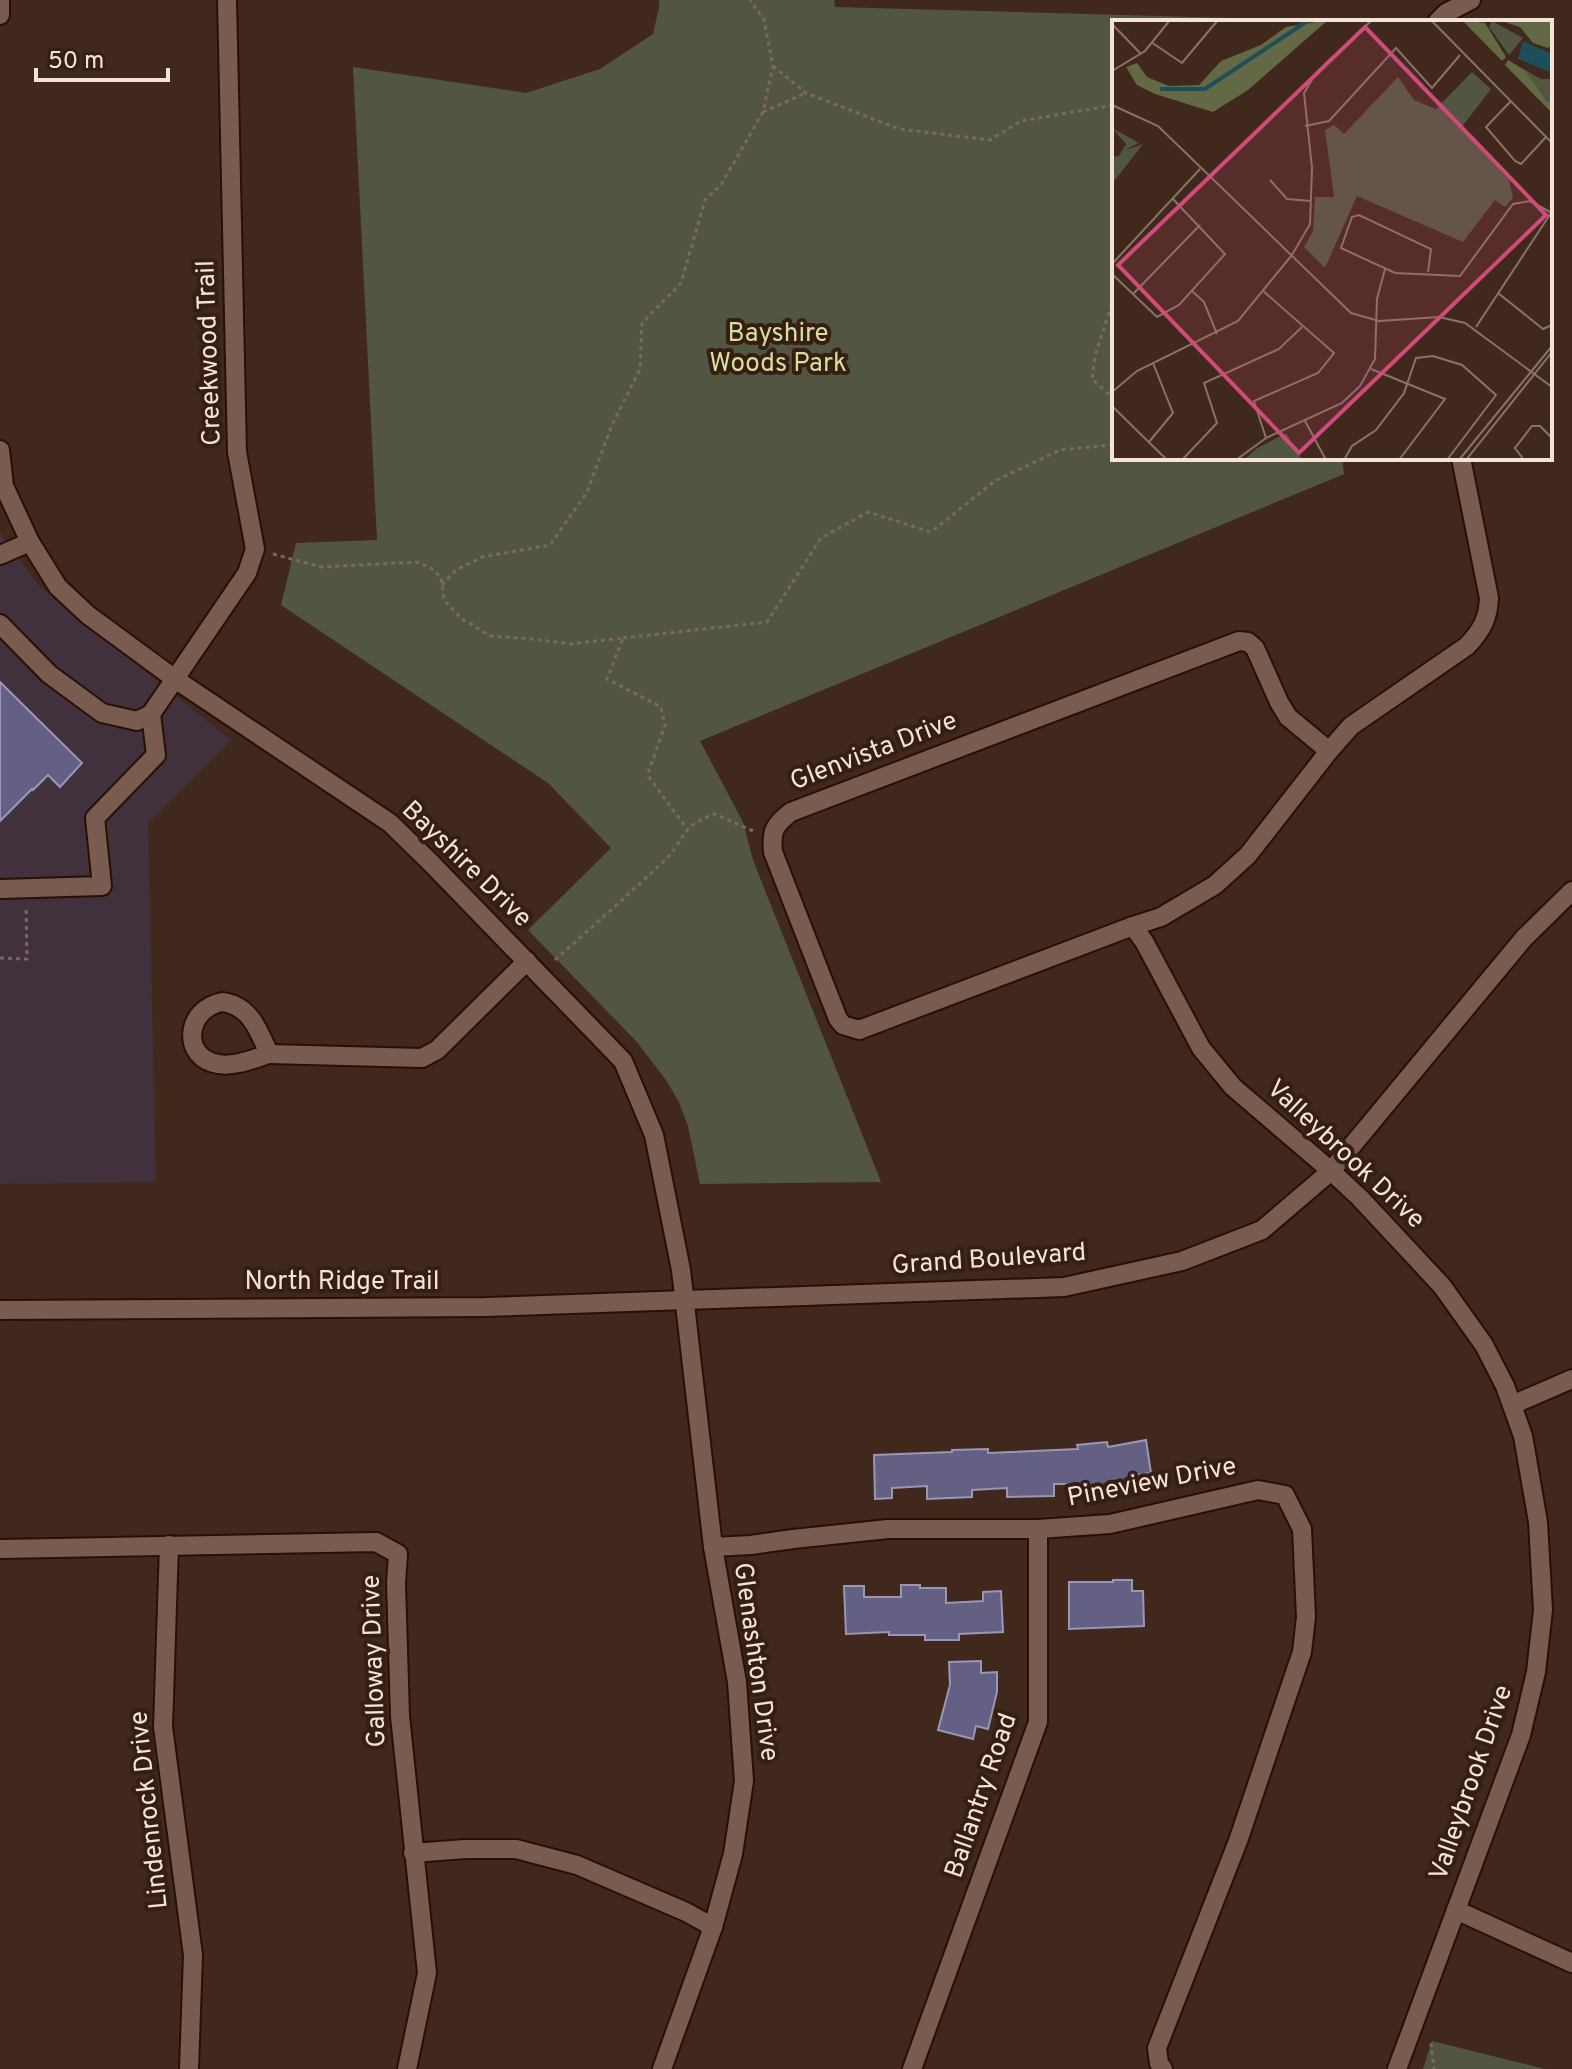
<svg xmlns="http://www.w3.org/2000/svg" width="1572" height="2069" viewBox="0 0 1572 2069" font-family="Overpass,sans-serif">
	<rect width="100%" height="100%" fill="#41281c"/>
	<path fill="#41313c" d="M0 533 39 586 231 740 148 822 156 1182 0 1184Z"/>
	<g fill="#525641">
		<path d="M659 0H834L835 7 1267 19 1271 22H1114V458H1342L1344 474 700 741 743 822 753 860 881 1182 700 1184 688 1126 679 1102 666 1080 637 1042 528 930 611 848 548 783 281 605 296 543 377 540 353 67 526 93 600 69 653 34 659 8Z"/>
		<path d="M1432 2041 1545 2069H1423Z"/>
	</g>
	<g fill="#636083" stroke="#9997b5" stroke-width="2">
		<path d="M0 682 82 763 60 787 48 775 33 790 32 789 0 821Z"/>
		<path d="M1146 1440 1151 1473 1137 1475 1139 1488 1091 1495 1090 1484H1054V1496L1007 1497V1488L972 1490V1497L927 1499V1486L892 1488V1498L875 1499 874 1455 952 1452V1450L988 1449V1453L1078 1449 1077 1445 1107 1442 1108 1447Z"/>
		<path d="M1113 1580H1132V1591H1143L1144 1626 1069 1629V1582H1113Z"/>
		<path d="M901 1585H920V1588H946V1603L983 1601V1592L1001 1591 1003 1632 959 1634V1640H925V1635H889V1632L846 1634 844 1586H864V1597H901Z"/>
		<path d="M981 1661V1673L997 1672V1692L988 1729 976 1726 973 1739 938 1730 950 1685 949 1662Z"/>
	</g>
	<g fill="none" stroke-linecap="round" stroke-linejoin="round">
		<defs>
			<g id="minor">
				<path d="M0 15V0"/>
				<path d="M1437 22 1446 13 1471 0"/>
				<path d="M0 450 4 486 30 542 58 587 88 615 175 679 390 823 431 863 623 1061 654 1135 681 1270 713 1547 737 1682 744 1781 733 1854 713 1927 662 2069"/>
				<path d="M0 555 30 542"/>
				<path d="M0 624 49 674 102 713 137 721 151 714 247 573 255 549 237 452 227 0"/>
				<path d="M1329 751 1288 717 1279 702 1255 648 1248 642 1239 641 791 812C774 825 771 831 773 852L838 1019 843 1025 859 1030 1133 926 1161 917 1215 885 1248 855 1329 751 1351 726 1467 646C1482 630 1488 619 1489 598L1461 458"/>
				<path d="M0 889 102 886 95 818 156 755 151 714"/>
				<path d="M1133 926 1145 943 1201 1048 1233 1087 1331 1171 1360 1198 1442 1286 1484 1345 1505 1386 1523 1436 1538 1522 1543 1610 1536 1672 1521 1735 1397 2069"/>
				<path d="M222 1002C250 1005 259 1031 269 1054 253 1059 234 1067 218 1064 181 1058 185 1009 222 1002Z"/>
				<path d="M269 1054 422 1058 437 1050 527 961"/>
				<path d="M0 1310 485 1307 1064 1287 1182 1261 1262 1230 1331 1171 1524 938 1572 891"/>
				<path d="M1512 1405 1572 1379"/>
				<path d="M169 1545 163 1727 193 1955 189 2069"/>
				<path d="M713 1547 751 1545 793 1539 888 1529H1038L1110 1524 1258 1490 1285 1495 1302 1529 1306 1617 1302 1652 1238 1841 1157 2048 1159 2063 1163 2069"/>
				<path d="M0 1549 376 1542 398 1554 396 1583 400 1716 427 1973 407 2069"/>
				<path d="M413 1853 465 1849H516L577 1865 686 1912 713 1927"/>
				<path d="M1456 1910 1572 1963"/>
				<path d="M912 2069 1038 1722V1529"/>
			</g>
		</defs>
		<use href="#minor" stroke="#271005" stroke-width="22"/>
		<g stroke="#7d675c" stroke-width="3" stroke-dasharray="4 4" stroke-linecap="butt">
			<path d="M773 66 806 93 899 129 990 140 1021 121 1114 105"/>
			<path d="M763 112 806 93"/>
			<path d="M1114 297 1095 356 1092 379 1114 399"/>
			<path d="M273 554 321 567 416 562 431 568 441 577 444 600 462 619 491 636 531 639 570 644 623 638 607 679 661 707 665 725 648 773 649 777 687 829"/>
			<path d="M442 585 456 570 482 557 550 545 587 492 612 425 640 369 642 323 681 283 705 200 721 185 763 112 773 66 764 20 750 0"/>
			<path d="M623 638 767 622 821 538 868 512 931 532 995 481 1060 450 1110 445 1114 440"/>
			<path d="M0 958 27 959 26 906"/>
			<path d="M555 960C591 928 627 896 662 863 686 841 677 827 715 814L753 831"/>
			<path d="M1431 2043 1434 2069"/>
		</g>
		<use href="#minor" stroke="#795c4f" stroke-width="18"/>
	</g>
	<g text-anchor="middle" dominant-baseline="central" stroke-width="8" stroke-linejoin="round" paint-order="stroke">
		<g font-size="26" fill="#d5df9e" stroke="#361e13">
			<text x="778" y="334">Bayshire<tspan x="778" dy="30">Woods Park</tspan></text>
		</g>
		<g font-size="26" fill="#f4e3db" stroke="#361e13">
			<text transform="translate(210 353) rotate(-92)">Creekwood Trail</text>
			<text transform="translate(874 752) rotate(-21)">Glenvista Drive</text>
			<text transform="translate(466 865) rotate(44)">Bayshire Drive</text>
			<text transform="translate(1345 1155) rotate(43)">Valleybrook Drive</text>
			<text transform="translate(989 1260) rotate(-4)">Grand Boulevard</text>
			<text x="342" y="1282">North Ridge Trail</text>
			<text transform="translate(1152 1483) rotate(-11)">Pineview Drive</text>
			<text transform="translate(375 1661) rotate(-92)">Galloway Drive</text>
			<text transform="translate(755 1662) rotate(82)">Glenashton Drive</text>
			<text transform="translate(1472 1783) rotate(-71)">Valleybrook Drive</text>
			<text transform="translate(982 1796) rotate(-71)">Ballantry Road</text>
			<text transform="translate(150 1810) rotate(-96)">Lindenrock Drive</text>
		</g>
	</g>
	<g transform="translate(1112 20)">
		<rect width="440" height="440" fill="#41281c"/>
		<path d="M380 1 411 18 397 35 377 7ZM396 40 429 59H440V79L435 82ZM360 52 379 69 349 108 397 160 401 178 393 187 383 180 351 222 245 176 213 248 192 227 201 211 203 177H222L213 110 222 105 232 114 286 57 302 80 324 89ZM0 108 27 123 11 131 31 124 0 164V137L7 136 14 124ZM174 413 190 440H132L144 429Z" fill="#525641"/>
		<path d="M216 0 136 70 101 92 43 74 25 65 14 47 25 43 35 57 57 66 87 65 109 41 149 25 174 7ZM350 0 373 3 394 37 390 41ZM387 0H440V24L436 28 421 23 408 7ZM396 40 414 52 435 82 440 79V93L393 45Z" fill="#636944"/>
		<path d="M411 21 440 34V53L406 39Z" fill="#1d4f59"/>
		<path fill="none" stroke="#1d4f59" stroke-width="4" d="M48 69H93L197 0"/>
		<path fill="none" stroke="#897368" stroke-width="2" d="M319 0 440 123M0 4 29 34M39 22 70 43 106 0M0 51 33 31 58 0M399 81 374 107 403 141 409 144 434 117M0 85 46 106 239 293 267 301 327 297 353 303 440 367M193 106 217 101 284 28 320 68 348 35M158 160 175 179 199 181M0 244 88 149M316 252 319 229 247 195 240 197 229 228 283 253 348 256 401 184 418 181 440 193M0 254 45 297 67 285 113 234 60 178M79 270 92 282 105 314M150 270 222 333 206 353 142 381 154 418M386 273 431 309 440 305M21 274 88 205M364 307 439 193M259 349 333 379 287 440M0 372 25 351 126 301 180 235 198 204 200 148 192 73 204 53 260 0M0 386 55 440M193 401 214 440M37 422 61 393 41 343M70 440 105 403 92 363 167 329 190 307M124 440 154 418 230 383 248 366 263 339 265 279 273 249M232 440 240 426 264 410 292 373 304 338 321 336 350 345 384 375 335 440M347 440 440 326M354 440 440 332M412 440 403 428 420 406H428L440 418"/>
		<path fill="#ce4b7b" fill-opacity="0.15" stroke="#ce4b7b" stroke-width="4" d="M253 7 434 195 187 433 6 245Z"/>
		<rect width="440" height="440" fill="none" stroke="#f4e3db" stroke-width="4"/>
	</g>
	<path d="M36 68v12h132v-12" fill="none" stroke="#f4e3db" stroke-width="4"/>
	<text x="48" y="68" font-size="24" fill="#f4e3db" stroke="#361e13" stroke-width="6" paint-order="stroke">50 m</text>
</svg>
